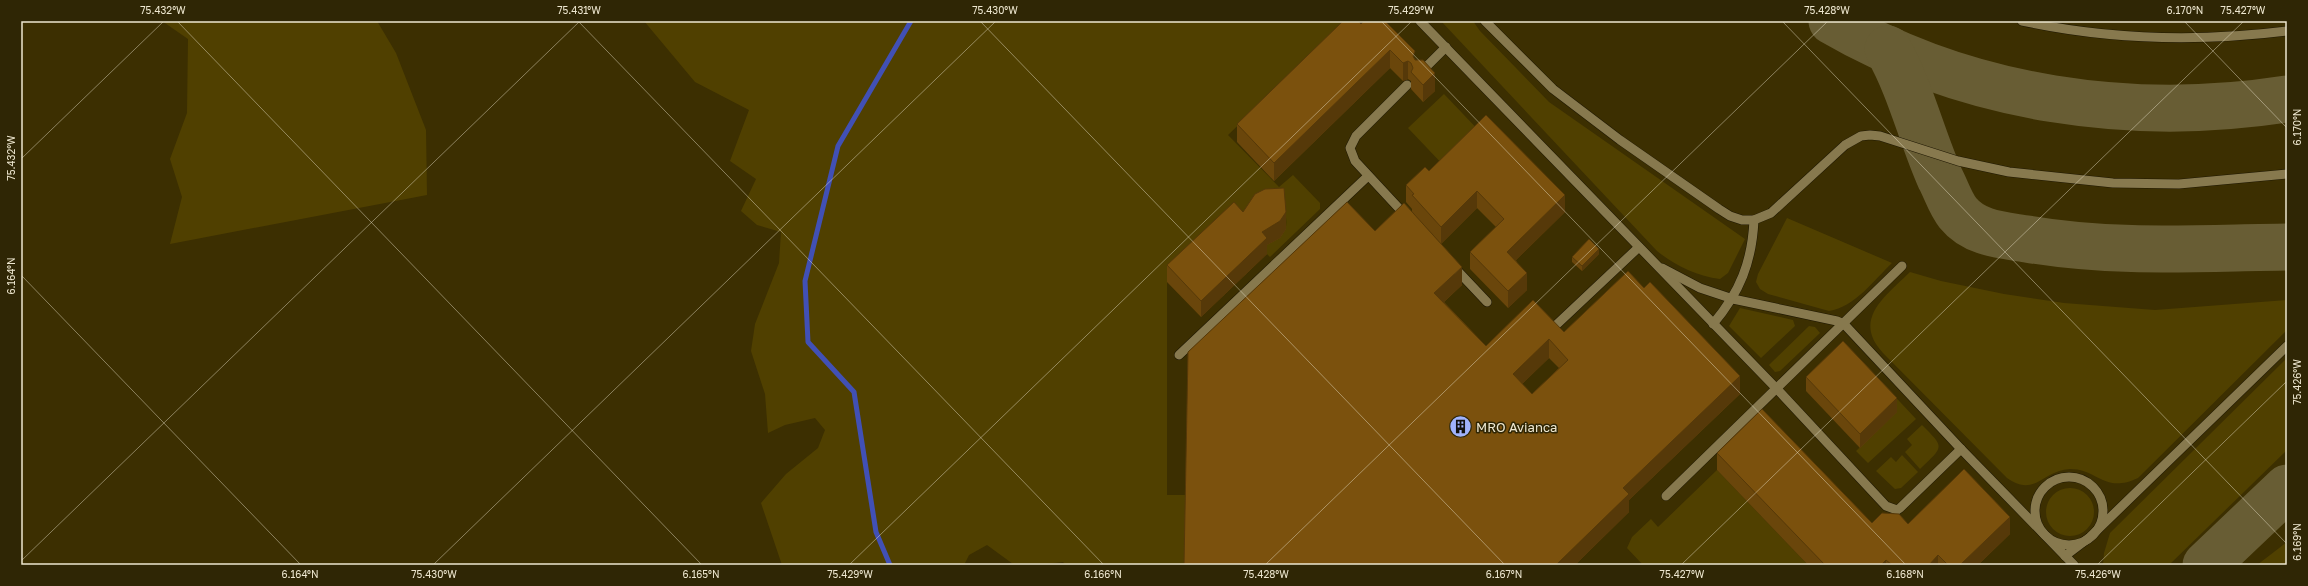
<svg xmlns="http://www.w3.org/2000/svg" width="2308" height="586" viewBox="0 0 2308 586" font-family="'Golos Text',sans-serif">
	<rect width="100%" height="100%" fill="#3c2f01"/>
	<g fill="#504000">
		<path d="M162 21H377L396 53 426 130 427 195 170 244 182 197 170 159 187 113 188 39Z"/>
		<path d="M644 21H1346L1228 135 1279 187 1293 175 1320 203V209L1270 257 1257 244C1273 241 1289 238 1286 218L1233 219 1167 282V495H1186L1185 565H1066L1063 562 1038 565 1013 564 987 545 969 555 964 565H841L840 563 782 565 761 503 786 474 818 448 825 430 815 418 785 425 768 433 765 394 751 351 755 324 779 263 781 232 757 225 741 211 756 179 730 161 749 110 695 82Z"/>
		<path d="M1441 21H1473L1480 31 1549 102 1745 239 1728 273 1720 279C1697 276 1674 265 1657 251Z"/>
		<path d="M1444 94 1483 135 1447 169 1408 128Z"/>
		<path d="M1787 218 1892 263C1874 280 1855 307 1829 311L1768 294 1760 289 1756 282 1758 274Z"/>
		<path d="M1910 272 1941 281 2004 294 2064 303 2155 310 2287 300V330L2138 478C2104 494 2098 469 2070 469 2043 470 2035 498 2007 478L1883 353C1851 319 1887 295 1910 272Z"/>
		<path d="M1740 308 1793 320 1795 326 1761 358 1729 326Z"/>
		<path d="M1809 326 1815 327 1820 333 1780 371 1775 372 1769 365 1771 363Z"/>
		<path d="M2287 358V450L2169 565H2103L2104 553 2110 533Z"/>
		<path d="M1886 387 1916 419 1868 463 1856 451 1897 412Z"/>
		<path d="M1922 425C1945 448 1944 446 1920 469L1905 452 1912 445 1907 439Z"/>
		<path d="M1902 455 1918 472 1901 488 1895 489 1876 471 1891 457 1896 462Z"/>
		<path d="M1717 470 1808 565H1643L1627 548 1632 537 1651 519 1658 527Z"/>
		<circle cx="2070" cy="512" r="24"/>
		<path d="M2287 542V565H2257Z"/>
	</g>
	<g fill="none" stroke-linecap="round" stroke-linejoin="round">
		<path stroke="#4150b5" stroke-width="5" d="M890 565 876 532 854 392 808 342 805 281 838 146 911 21"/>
		<g stroke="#685d34" stroke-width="47">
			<path d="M1832 21C1968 100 2132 123 2287 99"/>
			<path d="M1888 49C1911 90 1921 135 1940 178 1946 189 1950 203 1958 213 1975 234 2003 235 2027 239 2115 254 2199 248 2287 247"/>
			<path d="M2206 565 2287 488"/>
		</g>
		<defs>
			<g id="service">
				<path d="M1420 21 1777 389 1886 506 1897 510 1900 508 1961 449"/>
				<path d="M1485 21 1553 89 1620 140 1719 209 1730 216 1742 220H1754L1771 213 1845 145 1861 136 1870 135 1880 136 1958 161 2009 172 2113 183 2179 184 2287 174"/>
				<path d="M2022 21C2110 40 2198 42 2287 31"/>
				<path d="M1420 73 1446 47"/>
				<path d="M1407 85 1356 136 1350 148 1355 161 1407 217"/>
				<path d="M1454 267 1487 302"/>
				<path d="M1662 268 1700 288 1733 299 1837 321 1844 324 1961 449 2074 565"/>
				<path d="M1713 324C1740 292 1752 262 1754 220"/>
				<path d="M1554 327 1639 247"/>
				<path d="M1179 355 1368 176"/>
				<circle cx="2069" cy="511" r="34"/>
				<path d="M1666 496 1902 266"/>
				<path d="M2065 556 2090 537 2287 346"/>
			</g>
		</defs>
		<use href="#service" stroke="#1f1803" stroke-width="10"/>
		<use href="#service" stroke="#87794e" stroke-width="9"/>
	</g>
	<g fill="#6a460b" fill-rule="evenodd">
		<path d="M1361 24 1415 59 1435 91 1423 102 1411 89V81L1408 79 1403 81 1390 68 1274 181 1237 142V124Z"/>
		<path d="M1429 171 1565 212 1516 260 1527 290 1508 308 1470 269V252L1496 227 1477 208 1441 244 1420 221 1462 285 1444 302 1486 346 1564 332 1740 394 1629 500V512L1575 565H1184L1375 231 1412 212V209L1406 202V185ZM1549 358 1559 368 1532 394 1522 384Z"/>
		<path d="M1243 212 1286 229 1280 238 1267 245V254L1201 317 1167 282V265Z"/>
		<path d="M1599 254 1582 271 1572 262V257Z"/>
		<path d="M1806 377 1897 412 1860 448 1806 391Z"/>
		<path d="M1717 453 1872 523 1908 524 2010 534 1978 565H1808L1717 470Z"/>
	</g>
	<g fill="#563909">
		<path d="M1390 50V68L1274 181V163Z"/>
		<path d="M1408 61V79L1403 81V63Z"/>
		<path d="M1435 73V91L1423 102V85Z"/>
		<path d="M1477 191V208L1441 244V227Z"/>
		<path d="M1565 195V212L1507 269V252Z"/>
		<path d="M1286 212V229L1280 238 1267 245V254L1201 317V301L1262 232Z"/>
		<path d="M1599 249V254L1582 271V266Z"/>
		<path d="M1462 267V285L1434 311V293Z"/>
		<path d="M1527 273V290L1508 308V291Z"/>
		<path d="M1549 339V358L1513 393V374Z"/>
		<path d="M1740 376V394L1629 500V512L1575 565H1556L1623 488Z"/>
		<path d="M1897 398V412L1860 448V434Z"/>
		<path d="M2010 517V534L1978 565H1960Z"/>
		<path d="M1938 555V565H1929Z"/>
		<path d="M1886 560V565H1881Z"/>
	</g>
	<g fill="#7b510d" stroke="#563909" fill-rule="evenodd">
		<path d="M1343 21H1358L1361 24 1364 21H1385L1415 51 1413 56 1415 60H1423L1435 73 1423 85 1411 72 1413 68 1411 63 1408 61 1403 63 1390 50 1274 163 1237 124Z"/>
		<path d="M1486 115 1565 195 1507 252 1527 273 1508 291 1470 252 1504 219 1477 191 1441 227 1412 195 1414 194 1406 185 1425 167 1429 171Z"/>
		<path d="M1284 188 1286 212 1280 221 1262 232 1267 238 1201 301 1167 265 1234 202 1243 212 1255 194 1265 189Z"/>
		<path d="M1347 202 1375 231 1404 203 1462 267 1434 293 1486 346 1533 300 1564 332 1628 271 1644 288 1650 282 1740 376 1623 488 1629 494 1556 565H1184L1188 352ZM1549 339 1568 360 1532 394 1513 374Z"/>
		<path d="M1589 239 1599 249 1582 266 1572 257Z"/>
		<path d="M1843 341 1897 398 1860 434 1806 377Z"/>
		<path d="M1762 409 1872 523 1882 513 1899 514 1908 524 1964 469 2010 517 1960 565H1948L1938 555 1929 565H1892L1886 560 1881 565H1857L1856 564V565H1825L1717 453Z"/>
	</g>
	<path fill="none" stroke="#eee7d0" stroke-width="1" stroke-opacity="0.45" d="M177 21 702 565M578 21 1104 565M980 21 1505 565M1381 21 1906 565M1782 21 2287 544M2184 21 2287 128M21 159 164 21M21 275 301 565M21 561 580 21M433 565 996 21M849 565 1412 21M1265 565 1828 21M1681 565 2244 21M2097 565 2287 381"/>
	<defs>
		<symbol id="building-disc" viewBox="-11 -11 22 22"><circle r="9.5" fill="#a0b3fd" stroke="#2f2605"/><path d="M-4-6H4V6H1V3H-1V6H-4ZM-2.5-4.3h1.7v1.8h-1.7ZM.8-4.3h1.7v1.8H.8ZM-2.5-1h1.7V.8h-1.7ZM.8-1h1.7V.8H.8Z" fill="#111"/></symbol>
	</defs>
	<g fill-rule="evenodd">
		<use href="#building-disc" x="1448" y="414" width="25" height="25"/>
	</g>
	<g text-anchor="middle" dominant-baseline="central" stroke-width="3" stroke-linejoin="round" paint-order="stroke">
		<g font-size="13" fill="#eee7d0" stroke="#2f2605" text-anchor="start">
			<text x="1476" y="427">MRO Avianca</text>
		</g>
	</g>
	<rect width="2308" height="586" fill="none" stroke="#2f2605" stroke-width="44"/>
	<rect x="22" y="22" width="2264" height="542" fill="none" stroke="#eee7d0" stroke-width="1.5"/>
	<g font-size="10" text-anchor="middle" fill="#eee7d0">
		<text x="163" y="14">75.432°W</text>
		<text x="579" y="14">75.431°W</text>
		<text x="995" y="14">75.430°W</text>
		<text x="1411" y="14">75.429°W</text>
		<text x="1827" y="14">75.428°W</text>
		<text x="2185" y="14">6.170°N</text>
		<text x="2243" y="14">75.427°W</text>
		<text transform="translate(2297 127) rotate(-90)" y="4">6.170°N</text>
		<text transform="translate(11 158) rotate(-90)" y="4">75.432°W</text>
		<text transform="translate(11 276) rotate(-90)" y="4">6.164°N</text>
		<text transform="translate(2297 382) rotate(-90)" y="4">75.426°W</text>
		<text transform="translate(2297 542) rotate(-90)" y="4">6.169°N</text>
		<text x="300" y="578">6.164°N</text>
		<text x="434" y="578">75.430°W</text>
		<text x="701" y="578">6.165°N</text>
		<text x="850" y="578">75.429°W</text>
		<text x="1103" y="578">6.166°N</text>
		<text x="1266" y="578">75.428°W</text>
		<text x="1504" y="578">6.167°N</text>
		<text x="1682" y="578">75.427°W</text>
		<text x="1905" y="578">6.168°N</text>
		<text x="2098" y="578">75.426°W</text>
	</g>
</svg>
